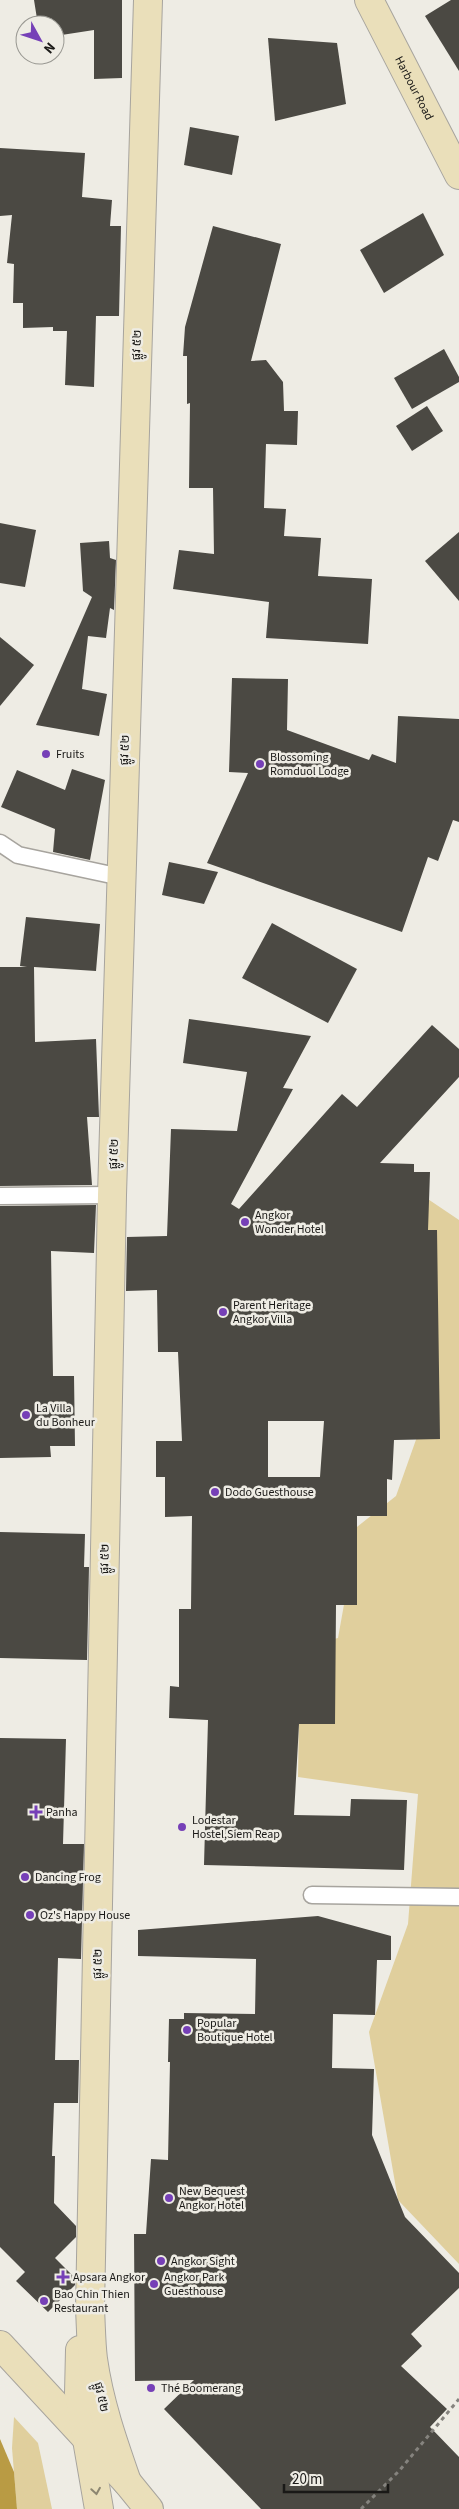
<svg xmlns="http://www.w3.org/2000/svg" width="459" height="2509" viewBox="0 0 459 2509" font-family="'Source Sans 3','Noto Sans Khmer',sans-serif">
	<rect width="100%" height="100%" fill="#eeece4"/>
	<g fill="#e0cf9d">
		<path d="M407 1185 459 1220V2264L398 2200 369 2032 408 1924 418 1794 298 1777 300 1647 338 1638 350 1571 338 1542 396 1496 423 1420Z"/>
		<path d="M14 2417 38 2443 52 2509H17L12 2448Z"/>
	</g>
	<path fill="#b99b44" d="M0 2439 14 2472 17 2509H0Z"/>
	<g fill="#4b4943" fill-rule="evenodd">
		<path d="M34 0H122V78L94 79V30L55 36V25H38Z"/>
		<path d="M451 0H459V71L425 16Z"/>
		<path d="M268 38 337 43 346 104 275 121Z"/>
		<path d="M190 127 239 136 232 175 184 165Z"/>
		<path d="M0 148 85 153 82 197 112 200 110 226H121L119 316H96L94 387 65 385 67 331H53V327L23 328V303H13L14 264 7 263 12 215 0 216Z"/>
		<path d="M423 213 444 255 384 293 360 250Z"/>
		<path d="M213 226 281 244 251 361 266 360 283 382 284 411H298L297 445 266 444 264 508 286 509 284 536 321 538 318 576 372 579 368 644 266 638 269 602 173 589 179 550 214 554 213 488H189L190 403 187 404V356H183L185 327Z"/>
		<path d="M444 349 459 377V382L412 409 394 378Z"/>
		<path d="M427 406 443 431 412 451 396 426Z"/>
		<path d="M0 523 36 530 25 587 0 583Z"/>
		<path d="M459 532V601L425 561Z"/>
		<path d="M109 541 110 558 116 560 114 610 110 608 106 638 88 636 82 689 107 694 99 736 36 725 92 597 83 591 80 543Z"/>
		<path d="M0 637 34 665 0 706Z"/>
		<path d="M232 678 288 679 287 730 369 760 372 754 396 763 398 716 459 719V822L453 820 438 861 428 857 402 932 207 863 248 773 229 772Z"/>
		<path d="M72 769 105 780 90 860 53 852 55 829 1 807 17 770 65 790Z"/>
		<path d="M169 862 218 872 204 904 162 895Z"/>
		<path d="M26 917 100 924 96 971 34 967 35 1042 96 1039 99 1117H87L92 1185 0 1186V967H27L20 966Z"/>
		<path d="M272 923 357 969 328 1023 242 978Z"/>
		<path d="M189 1019 311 1036 283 1088 293 1089 231 1204 239 1209 342 1094 357 1107 432 1025 459 1049V1077L380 1163 414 1164V1172H430L428 1230H437L440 1439 394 1440 392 1480 387 1479V1516H357V1605H336L335 1724H299L294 1815 350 1816 351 1799 407 1800 404 1870 204 1865 208 1720 169 1718 170 1686 179 1687V1609H191L192 1516 165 1517V1477H156V1441H182L178 1352H158L157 1290 126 1291 127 1237 167 1236 171 1129 237 1131 247 1072 183 1063ZM268 1421H324L320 1477H268Z"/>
		<path d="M96 1205 94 1253 51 1251 53 1376H74L75 1446H50L51 1457 0 1458V1206Z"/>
		<path d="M0 1532 85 1534 84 1567H89L87 1660 0 1658Z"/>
		<path d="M0 1738 66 1739 63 1844H84L81 1959 58 1958 55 2060H79L78 2103H54L52 2156H55L54 2203 76 2226V2237L55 2258 75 2278V2285L48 2312 16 2281 25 2272 0 2247Z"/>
		<path d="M318 1916 391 1936V1960H377L375 2015 333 2014 332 2068 374 2069 372 2135 405 2217 459 2273V2288L411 2334 422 2346 401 2366 447 2409 430 2427 459 2457V2509H261L164 2409 194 2380 135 2381 134 2234H146L151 2159 168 2160 170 2062H168L169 2019H184V2013L255 2014 256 1959 138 1956V1930Z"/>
	</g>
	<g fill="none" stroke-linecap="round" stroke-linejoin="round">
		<defs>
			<g id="lane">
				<path d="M0 843 18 855 121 877"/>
				<path d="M0 1196 112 1195"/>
				<path d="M312 1895 459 1897"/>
			</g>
			<g id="secondary">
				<path id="s1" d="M369 0 459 175"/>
				<path d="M0 2345 127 2482 149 2509"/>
				<path d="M80 2350 79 2393 99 2509"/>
				<path d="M127 2482C113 2442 99 2402 93 2359 91 2343 91 2326 90 2309L112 1195 148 0"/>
			</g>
		</defs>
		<use href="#lane" stroke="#a7a49e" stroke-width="19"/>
		<use href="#secondary" stroke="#a7a49e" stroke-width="30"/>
		<path stroke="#85837e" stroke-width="3" stroke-dasharray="4 4" stroke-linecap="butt" d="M361 2509 399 2471 459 2399"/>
		<use href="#lane" stroke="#fff" stroke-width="16"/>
		<use href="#secondary" stroke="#eadfba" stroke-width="28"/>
	</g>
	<defs><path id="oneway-chevron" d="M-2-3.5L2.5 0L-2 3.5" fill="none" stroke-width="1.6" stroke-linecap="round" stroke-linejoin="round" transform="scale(1.25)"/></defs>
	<use stroke="#8c8671" href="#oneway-chevron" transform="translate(96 2491) rotate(81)"/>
	<g fill="#7640b7" stroke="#eeece4" stroke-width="2">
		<circle cx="46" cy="754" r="5"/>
		<circle cx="260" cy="764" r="5"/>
		<circle cx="245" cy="1222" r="5"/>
		<circle cx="223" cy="1312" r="5"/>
		<circle cx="26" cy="1415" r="5"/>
		<circle cx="215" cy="1492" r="5"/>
		<path d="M33.5 1804.5h5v5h5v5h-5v5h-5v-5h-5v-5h5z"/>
		<circle cx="182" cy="1827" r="5"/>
		<circle cx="25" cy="1877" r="5"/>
		<circle cx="30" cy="1915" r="5"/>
		<circle cx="187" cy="2030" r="5"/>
		<circle cx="169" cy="2198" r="5"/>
		<circle cx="161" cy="2261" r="5"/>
		<path d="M60.5 2269.5h5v5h5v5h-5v5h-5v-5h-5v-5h5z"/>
		<circle cx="154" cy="2284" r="5"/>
		<circle cx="44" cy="2301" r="5"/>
		<circle cx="151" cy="2388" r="5"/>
	</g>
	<g text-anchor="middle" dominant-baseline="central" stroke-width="5" stroke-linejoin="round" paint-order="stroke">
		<g font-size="12" fill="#1a1917" stroke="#eeece4">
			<text stroke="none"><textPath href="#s1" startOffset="99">Harbour Road</textPath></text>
			<text transform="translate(137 345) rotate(-88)">ផ្លូវ ៥២</text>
			<text transform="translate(125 750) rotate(-88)">ផ្លូវ ៥២</text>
			<text transform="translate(114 1154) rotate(-88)">ផ្លូវ ៥២</text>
			<text transform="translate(105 1559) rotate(-89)">ផ្លូវ ៥២</text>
			<text transform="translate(98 1964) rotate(-89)">ផ្លូវ ៥២</text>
			<text transform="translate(101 2397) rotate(77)">ផ្លូវ ៥២</text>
		</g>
		<g font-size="12" fill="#1a1917" stroke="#eeece4" text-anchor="start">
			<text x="56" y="754">Fruits</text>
			<text x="270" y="757">Blossoming<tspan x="270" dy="14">Romduol Lodge</tspan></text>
			<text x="255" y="1215">Angkor<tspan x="255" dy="14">Wonder Hotel</tspan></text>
			<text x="233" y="1305">Parent Heritage<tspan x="233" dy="14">Angkor Villa</tspan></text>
			<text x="36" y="1408">La Villa<tspan x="36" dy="14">du Bonheur</tspan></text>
			<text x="225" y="1492">Dodo Guesthouse</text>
			<text x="46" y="1812">Panha</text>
			<text x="192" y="1820">Lodestar<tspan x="192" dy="14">Hostel,Siem Reap</tspan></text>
			<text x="35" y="1877">Dancing Frog</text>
			<text x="40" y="1915">Oz's Happy House</text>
			<text x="197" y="2023">Popular<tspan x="197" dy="14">Boutique Hotel</tspan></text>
			<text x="179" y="2191">New Bequest<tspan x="179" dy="14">Angkor Hotel</tspan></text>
			<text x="171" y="2261">Angkor Sight</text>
			<text x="73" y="2277">Apsara Angkor</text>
			<text x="164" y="2277">Angkor Park<tspan x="164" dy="14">Guesthouse</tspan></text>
			<text x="54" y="2294">Bao Chin Thien<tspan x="54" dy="14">Restaurant</tspan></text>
			<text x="161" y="2388">Thé Boomerang</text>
		</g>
	</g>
	<g transform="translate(40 40) rotate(130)"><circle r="24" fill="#eeece4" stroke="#999892"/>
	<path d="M0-4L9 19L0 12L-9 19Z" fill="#7640b7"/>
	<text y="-8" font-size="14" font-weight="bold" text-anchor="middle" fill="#1a1917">N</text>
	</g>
	<path d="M284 2484v8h104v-8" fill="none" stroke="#1a1917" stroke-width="2.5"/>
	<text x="292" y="2484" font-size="15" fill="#1a1917" stroke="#eeece4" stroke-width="4" paint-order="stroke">20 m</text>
</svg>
